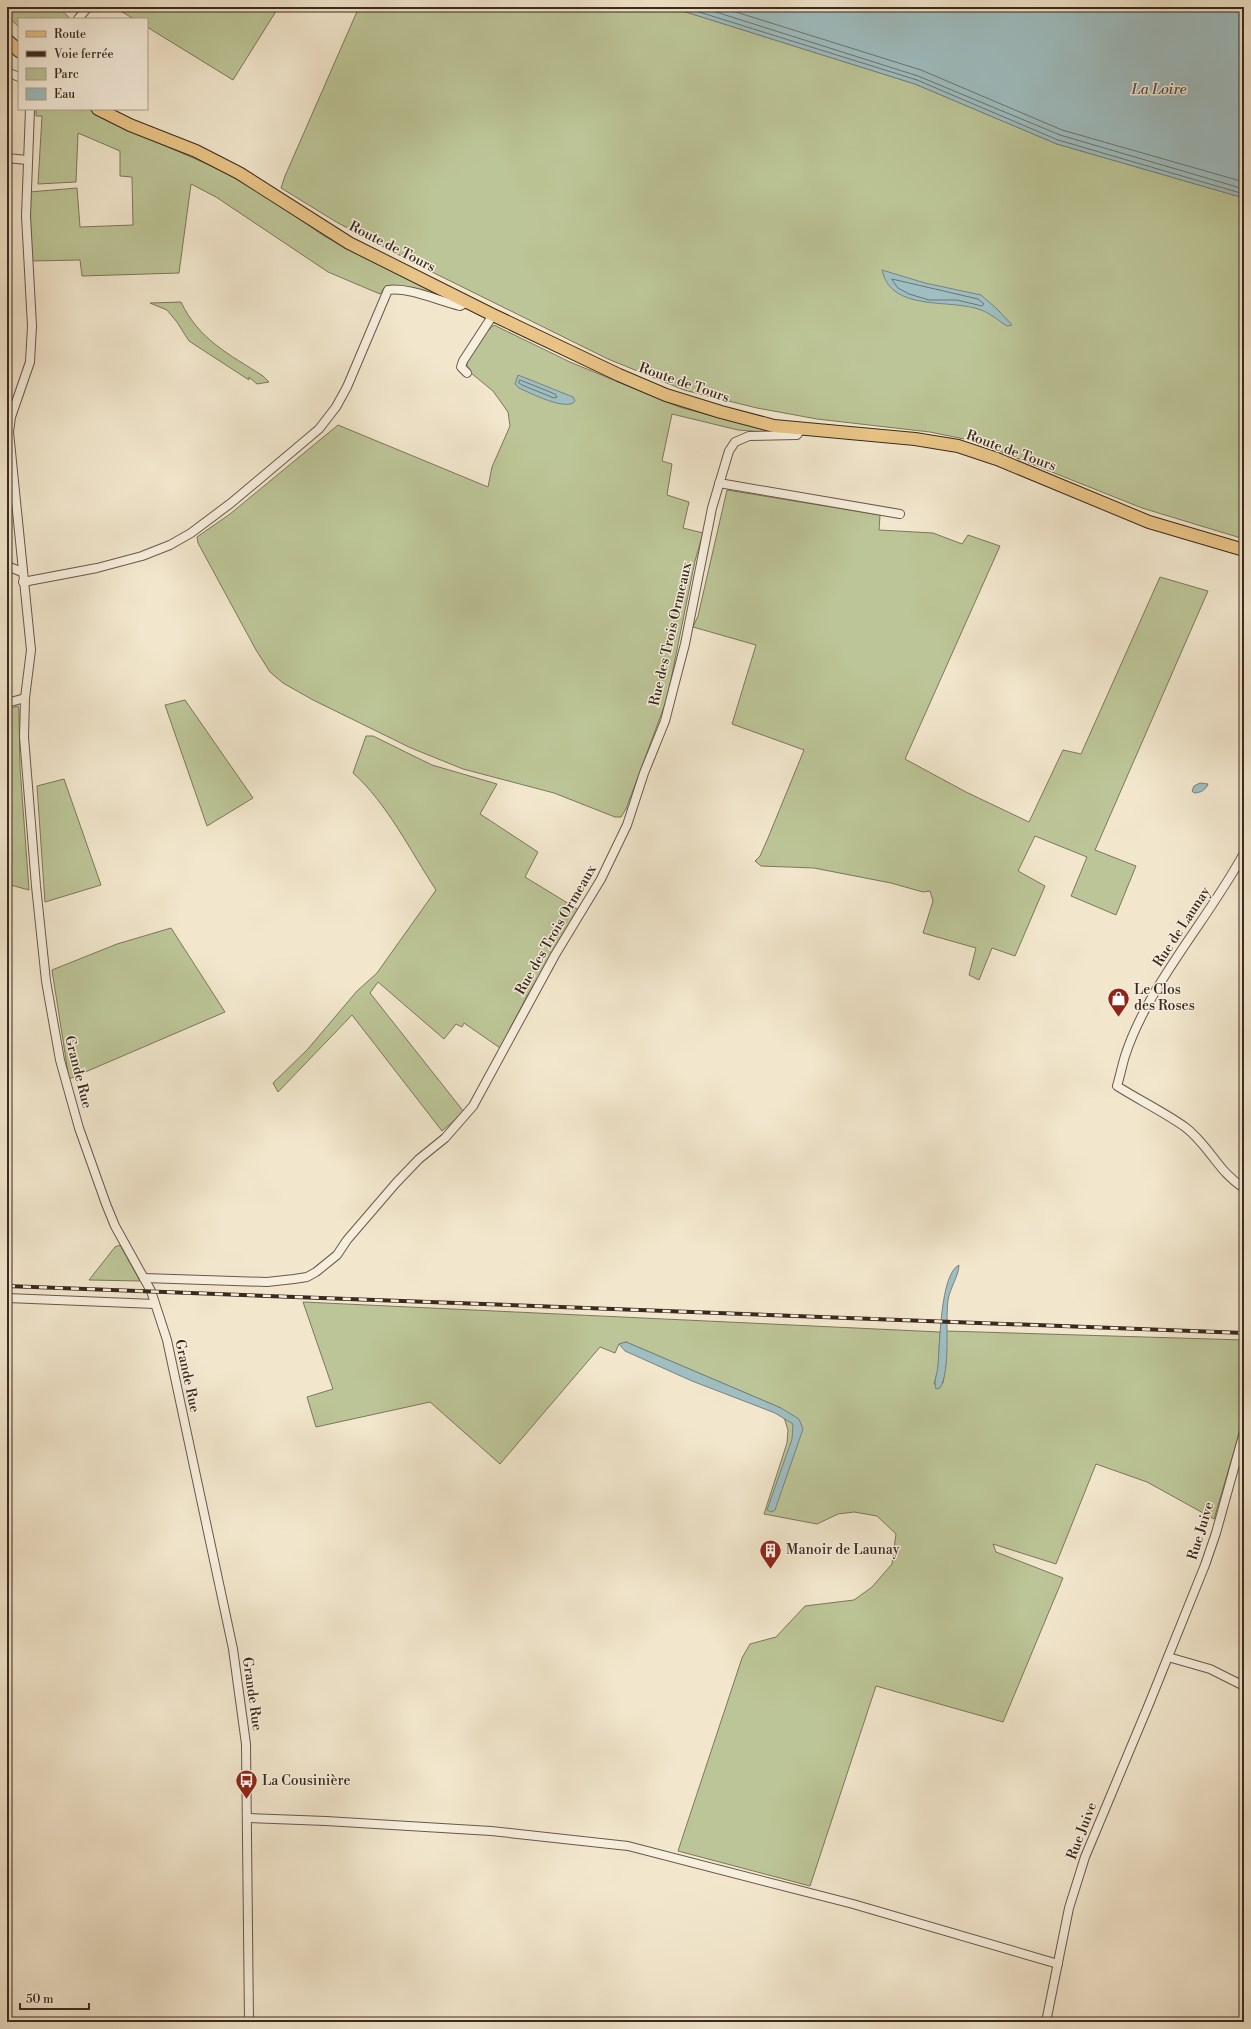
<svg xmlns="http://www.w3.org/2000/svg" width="1251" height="2029" viewBox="0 0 1251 2029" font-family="'Libre Bodoni',serif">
	<rect width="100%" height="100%" fill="#f2e7cd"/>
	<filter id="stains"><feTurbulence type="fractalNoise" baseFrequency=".005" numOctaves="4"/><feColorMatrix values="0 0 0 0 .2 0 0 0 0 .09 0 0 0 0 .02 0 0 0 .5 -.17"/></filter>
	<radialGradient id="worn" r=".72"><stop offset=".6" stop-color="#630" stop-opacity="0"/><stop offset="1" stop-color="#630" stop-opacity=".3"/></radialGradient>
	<g fill="#bcc597" stroke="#7c775b">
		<path d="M7 7C26 7 58 0 70 19H19V27L7 16Z"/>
		<path d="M119 7H276L278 8 233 80 147 27V19H134L117 9Z"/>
		<path d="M359 7H670L915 84 1057 144 1244 198V539L1142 508 974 441 930 432 817 419 757 408 684 390 608 359 428 270 338 223 281 188 285 176Z"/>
		<path d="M36 109H88L104 119 223 171 265 195 324 236 369 260 449 299 397 286H386L380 294 328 272 216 197 191 184 179 273 82 276 80 260 32 261 29 192 77 188 80 227 133 225 132 177 120 176V151L78 133 76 182 38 184 42 116H36Z"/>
		<path d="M181 302C199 340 229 354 263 376L269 382 257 384 249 377V380L189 341 177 322 167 310 150 303Z"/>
		<path d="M494 325 570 362 679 407 776 433 738 430 672 414 662 461 672 464 667 495 689 502 683 528 703 533 695 561 667 699 626 809 621 817H615L554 793 463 769 411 748 313 700 283 683 270 672 256 650 198 543 197 537 230 514 338 425 488 487 492 467 510 426 508 412 493 391 471 373 467 366V360L484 334Z"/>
		<path d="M727 490 880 515 879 530 933 533 962 544 968 535 1000 546 905 759 966 792 1029 822 1063 750 1081 754 1160 577 1208 591 1095 850 1136 866 1116 915 1071 896 1087 857 1035 836 1018 871 1045 886 1015 956 992 948 979 980 969 975 976 948 923 933 933 901 930 891 923 892 891 883 814 868 761 866 755 861 760 856 768 838 804 750 732 724 756 645 693 627 698 616Z"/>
		<path d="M185 700 253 798 207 826 165 705Z"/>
		<path d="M18 706 19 710 20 767 29 890 7 884V709Z"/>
		<path d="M366 736H373L432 765 497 784 480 814 538 852 525 877 579 910 527 996 500 1048 464 1023 462 1027 456 1024 444 1039 378 982 370 993 464 1112 442 1131 352 1015 278 1092 273 1083 307 1050 357 991 377 973 436 890C411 852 387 803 353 773Z"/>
		<path d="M64 779 101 885 45 902 37 786Z"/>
		<path d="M171 928 225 1012 69 1079 52 970 117 944Z"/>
		<path d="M120 1245 140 1281 89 1280 115 1247Z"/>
		<path d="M303 1302 940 1332 938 1370 934 1384 943 1383 945 1370 946 1331 1244 1340V1412L1239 1434 1214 1519 1147 1482 1096 1464 1056 1564 993 1544 996 1552 1063 1578 1003 1722 876 1686 810 1886 678 1851 742 1658 750 1644 776 1637 805 1606 854 1600 872 1587 892 1564 896 1534 877 1516 854 1512 838 1514 817 1524 764 1514 787 1443 788 1430 781 1408 626 1342 619 1344 615 1353 600 1347 500 1464 430 1402 316 1427 307 1397 333 1389Z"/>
	</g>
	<g fill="#9fbec1" stroke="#778280">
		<path d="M670 7H1244V198L1057 144 915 84Z"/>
		<path d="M882 270 925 283 981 295 997 309 1012 325 1007 326C999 321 990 313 981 310 951 298 891 313 882 270Z"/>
		<path d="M518 375 573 397 575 401C568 412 530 393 519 388L515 384Z"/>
		<path d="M1200 783 1208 784C1206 790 1200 793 1194 793L1192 791 1194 786Z"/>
		<path d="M959 1265C959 1275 950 1288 948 1300 945 1324 951 1369 940 1388L936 1389C933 1381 938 1373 938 1365 940 1345 940 1274 959 1265Z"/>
		<path d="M626 1342 781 1408 799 1419 803 1429 775 1510 771 1512 767 1510 792 1439 793 1424 775 1413 692 1381 625 1351 619 1344Z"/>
	</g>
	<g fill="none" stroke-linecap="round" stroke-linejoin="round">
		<g stroke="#6d7470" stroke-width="1">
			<path d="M683 7 917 80 1058 140 1244 194"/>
			<path d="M700 7 918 76 1060 135 1244 189"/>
			<path d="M720 7 921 70 1062 130 1244 182"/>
			<path d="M892 279 978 299 984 304 982 306 957 300H929L909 294 898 288Z"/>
			<path d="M520 380 555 394 557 397 554 398 522 385 519 383Z"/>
		</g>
		<defs>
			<g id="street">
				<path d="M78 19 88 7"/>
				<path d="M7 72 19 77"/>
				<path d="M30 109 26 216 32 326 30 362 11 417 9 432 31 650 25 698 24 737 36 886 46 981 60 1060 79 1128 106 1204 115 1226 151 1291 167 1340 233 1649 246 1744 249 2022"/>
				<path d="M7 158 27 160"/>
				<path d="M467 373 461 367 463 361 493 315"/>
				<path d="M719 483 900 514"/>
				<path d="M7 566 22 572"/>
				<path d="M23 582 97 568 142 556 170 545 191 533 231 503 319 429 336 407 347 387 388 290C409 287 439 301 460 306L468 302"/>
				<path d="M7 703 25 698"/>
				<path d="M1244 853C1208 920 1148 985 1125 1056 1122 1066 1120 1076 1117 1086 1139 1100 1164 1112 1185 1127 1209 1145 1218 1172 1244 1188"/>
				<path d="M144 1278 267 1282 294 1279 307 1277 316 1272 337 1255 347 1240 396 1183 419 1159 445 1138 473 1106 555 955 601 879 627 825 644 773 665 721 674 686 685 644 712 508 729 451 735 442 749 436 797 435 801 429"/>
				<path d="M7 1298 155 1304"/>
				<path d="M1168 1657 1210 1669 1244 1686"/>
				<path d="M248 1818 326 1821 491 1831 628 1846 853 1904 1058 1964"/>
				<path d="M1046 2022 1069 1908 1085 1857 1149 1704 1205 1565 1216 1533 1244 1432"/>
			</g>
			<g id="primary">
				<path d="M7 40 19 51"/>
				<path d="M98 109 130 125 196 151 239 173 349 243 493 315 619 375 666 395 721 412 774 426 915 439 958 446 997 459 1149 522 1244 550"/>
			</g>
		</defs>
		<use href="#street" stroke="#69584a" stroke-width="10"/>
		<use href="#primary" stroke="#3b291f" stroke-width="14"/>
		<use href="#street" stroke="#f7efde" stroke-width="8"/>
		<use href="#primary" stroke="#e9c486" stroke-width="12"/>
		<defs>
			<path id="rail" d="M7 1286 1244 1333"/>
		</defs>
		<use href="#rail" stroke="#3b291f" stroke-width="4"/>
		<use href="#rail" stroke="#f7efde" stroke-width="2.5" stroke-dasharray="8" stroke-linecap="butt"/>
	</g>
	<defs>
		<symbol id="shop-pin" viewBox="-11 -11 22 30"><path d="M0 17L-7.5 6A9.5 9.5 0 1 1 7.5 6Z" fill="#8f2418" stroke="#f7efde"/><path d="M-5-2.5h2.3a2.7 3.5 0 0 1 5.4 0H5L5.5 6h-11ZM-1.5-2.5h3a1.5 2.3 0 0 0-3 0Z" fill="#fff"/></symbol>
		<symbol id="building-pin" viewBox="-11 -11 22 30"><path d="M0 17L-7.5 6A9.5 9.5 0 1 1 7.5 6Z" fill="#8f2418" stroke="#f7efde"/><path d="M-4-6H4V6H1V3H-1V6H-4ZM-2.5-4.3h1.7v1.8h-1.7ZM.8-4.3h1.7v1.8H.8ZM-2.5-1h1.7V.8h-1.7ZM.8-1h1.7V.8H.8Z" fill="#fff"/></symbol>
		<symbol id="bus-pin" viewBox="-11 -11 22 30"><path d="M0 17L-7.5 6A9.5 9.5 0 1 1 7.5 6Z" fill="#8f2418" stroke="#f7efde"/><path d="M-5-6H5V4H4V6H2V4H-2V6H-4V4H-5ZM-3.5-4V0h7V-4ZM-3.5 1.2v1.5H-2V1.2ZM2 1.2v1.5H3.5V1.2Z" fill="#fff"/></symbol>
	</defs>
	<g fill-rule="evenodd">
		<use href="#shop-pin" x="1106" y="986" width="25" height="34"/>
		<use href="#building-pin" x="758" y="1538" width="25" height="34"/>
		<use href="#bus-pin" x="234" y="1768" width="25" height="34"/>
	</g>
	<g text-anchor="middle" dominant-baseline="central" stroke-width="3" stroke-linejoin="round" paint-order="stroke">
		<g font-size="14" fill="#3b291f" stroke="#f7efde">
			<text transform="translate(392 247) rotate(27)">Route de Tours</text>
			<text transform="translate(684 383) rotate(19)">Route de Tours</text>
			<text transform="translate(1011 451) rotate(20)">Route de Tours</text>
			<text transform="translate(671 634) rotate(-77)">Rue des Trois Ormeaux</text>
			<text transform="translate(1182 927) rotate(-57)">Rue de Launay</text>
			<text transform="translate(556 930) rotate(-60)">Rue des Trois Ormeaux</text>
			<text transform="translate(78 1072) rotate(76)">Grande Rue</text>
			<text transform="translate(187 1376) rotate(78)">Grande Rue</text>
			<text transform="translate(1201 1531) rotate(-73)">Rue Juive</text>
			<text transform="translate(252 1694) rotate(82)">Grande Rue</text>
			<text transform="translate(1082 1831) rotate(-69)">Rue Juive</text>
		</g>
		<g font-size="14" fill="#3b291f" stroke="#f7efde" text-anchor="start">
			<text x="1134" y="990">Le Clos<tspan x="1134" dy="16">des Roses</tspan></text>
			<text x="786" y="1550">Manoir de Launay</text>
			<text x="262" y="1781">La Cousinière</text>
		</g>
		<g font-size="15" font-style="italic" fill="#544e48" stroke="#f7efde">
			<text x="1159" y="89">La Loire</text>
		</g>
	</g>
	<rect width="1251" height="2029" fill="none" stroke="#f2e7cd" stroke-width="24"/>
	<rect x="8" y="8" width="1235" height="2013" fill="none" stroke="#3b291f" stroke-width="2"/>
	<rect x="12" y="12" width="1227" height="2005" fill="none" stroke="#3b291f"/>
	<rect x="18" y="18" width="130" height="92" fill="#f7efde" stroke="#aca092"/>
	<rect x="26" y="31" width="20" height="6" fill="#e9c486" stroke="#aca092"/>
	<text x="54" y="38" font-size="12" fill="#3b291f">Route</text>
	<rect x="26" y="51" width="20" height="6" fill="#3b291f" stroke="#aca092"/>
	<text x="54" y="58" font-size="12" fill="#3b291f">Voie ferrée</text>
	<rect x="26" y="68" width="20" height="12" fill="#bcc597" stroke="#aca092"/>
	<text x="54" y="78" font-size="12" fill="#3b291f">Parc</text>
	<rect x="26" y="88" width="20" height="12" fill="#9fbec1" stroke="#aca092"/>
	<text x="54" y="98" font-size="12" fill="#3b291f">Eau</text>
	<path d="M20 2003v6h69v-6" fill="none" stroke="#3b291f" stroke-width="2"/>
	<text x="26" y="2003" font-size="12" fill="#3b291f" stroke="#f7efde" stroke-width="3" paint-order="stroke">50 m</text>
	<rect width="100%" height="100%" filter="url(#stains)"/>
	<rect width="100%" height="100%" fill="url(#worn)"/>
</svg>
